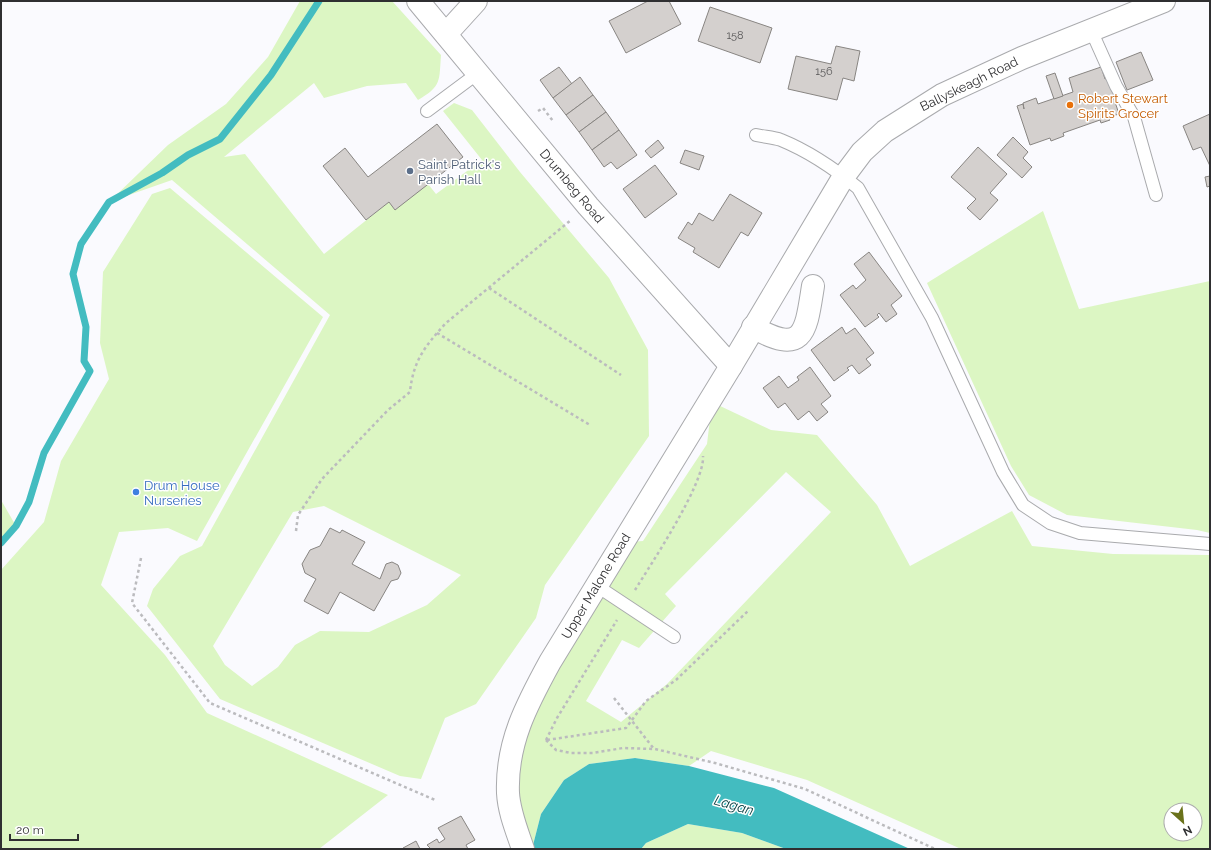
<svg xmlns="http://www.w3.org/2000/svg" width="1211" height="850" viewBox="0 0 1211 850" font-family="Raleway,sans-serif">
	<rect width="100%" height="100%" fill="#fafafe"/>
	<g fill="#dcf6c3" fill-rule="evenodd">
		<path d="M300 1H392L441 55C439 81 442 86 418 100L406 83 367 86 324 98 314 83 224 157 245 154 324 254 389 202 395 210 428 184 436 194 482 160 443 111 454 103 472 110 520 172 609 278 648 350 649 436 545 585 536 618 476 704 445 718 421 779 400 776 220 699 147 606 153 589 180 556 202 546 330 315 172 180 109 202 168 145 226 104 268 57ZM324 506 461 575 427 605 369 632 320 631 295 645 278 667 252 686 225 665 213 646 293 512Z"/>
		<path d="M170 188 323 317 197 541 168 528 119 532 101 585 165 655 207 713 388 795 319 849H1V570L44 522 61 461 109 379 100 343 103 272 152 194Z"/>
		<path d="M1043 211 1079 309 1210 281V533L1197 530 1067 515 1029 495 1011 466 927 283Z"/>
		<path d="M718 405 771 430 817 435 877 505 910 566 1012 511 1032 546 1113 554 1210 555V849H961L807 780 711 751 689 766 635 758 589 764 564 780 541 814 532 849 517 801 513 773 525 709 630 542 643 541 707 444 710 419ZM786 472 831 512 667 684 621 722 586 701 622 640 639 648 676 606 665 594ZM1171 810H1195V834H1171Z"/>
		<path d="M1 500 16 526 1 543Z"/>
		<path d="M688 824 742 833 786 849H641L646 843Z"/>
	</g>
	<path fill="#43bcc0" d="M635 758 689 766 774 788 910 849H786L742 833 688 824 646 843 641 849H532L541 814 564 780 589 764Z"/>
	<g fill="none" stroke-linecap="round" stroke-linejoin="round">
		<path stroke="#43bcc0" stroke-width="7" d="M1 543 16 526 29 502 44 453 90 371 84 361 86 327 73 274 81 244 109 202 162 173 188 155 220 139 271 75 319 1"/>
	</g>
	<g fill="#d4d0ce" stroke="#888582">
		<path d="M648 1H669L681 24 626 53 609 21Z"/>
		<path d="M710 7 772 28 760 63 698 41Z"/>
		<path d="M836 46 860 51 854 81 843 78 837 100 788 89 796 56 831 64Z"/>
		<path d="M1141 52 1153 80 1127 90 1116 62Z"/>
		<path d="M559 67 572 84 553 98 540 80Z"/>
		<path d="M1101 67 1105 79 1110 78 1115 95 1113 96 1119 114 1109 117 1110 120 1101 123 1100 120 1063 133 1064 136 1051 141 1050 138 1030 145 1017 106 1023 104 1024 109 1023 103 1036 98 1038 104 1073 92 1069 78Z"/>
		<path d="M1055 73 1063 96 1054 99 1046 76Z"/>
		<path d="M580 77 593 95 566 115 553 98Z"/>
		<path d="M593 95 606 112 579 132 566 115Z"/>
		<path d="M606 112 619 130 592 150 579 132Z"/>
		<path d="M1210 114V166L1201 147 1193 150 1183 126Z"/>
		<path d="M437 124 463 157 395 210 389 202 366 220 323 166 345 148 368 177Z"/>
		<path d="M619 130 637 155 617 169 611 162 604 167 592 150Z"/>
		<path d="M1013 137 1028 152 1023 158 1032 167 1022 178 997 155Z"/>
		<path d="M658 140 664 148 651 158 645 151Z"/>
		<path d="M978 147 1007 174 990 193 998 200 980 220 967 208 976 199 951 177Z"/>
		<path d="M685 150 704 156 699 170 680 163Z"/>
		<path d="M655 165 677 194 645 218 623 189Z"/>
		<path d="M1210 176V186L1207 187 1205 177Z"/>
		<path d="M730 194 762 213 748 236 741 232 719 268 693 252 695 248 678 238 688 222 692 225 699 213 713 221Z"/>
		<path d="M869 252 902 296 891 305 897 314 886 322 879 313 877 315 879 317 865 327 840 295 853 285 856 289 866 280 854 264Z"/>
		<path d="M842 327 846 334 855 328 874 353 866 359 871 365 859 374 852 365 847 368 849 370 834 381 811 350Z"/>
		<path d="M810 367 831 396 821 404 828 412 817 421 809 411 798 420 785 403 778 408 763 388 779 376 788 388 799 380 797 377Z"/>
		<path d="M330 528 340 533 342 530 365 542 352 564 380 579 386 564 392 562 398 565 401 573 398 579 391 581 374 611 340 592 328 614 304 601 316 579 305 573 302 564 310 550 320 546Z"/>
		<path d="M461 816 475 840 466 845 468 849H429L430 848 427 845 437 839 439 843 445 839 438 828Z"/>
		<path d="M416 841 420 849H404L403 848Z"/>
	</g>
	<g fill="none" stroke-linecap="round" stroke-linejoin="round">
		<defs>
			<g id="service">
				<path d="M1091 30 1116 86 1134 117 1156 195"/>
				<path d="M427 111 478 73"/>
				<path d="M756 135C764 137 773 137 781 140 808 151 836 170 858 188L932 318 1003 472 1023 505 1050 523 1080 533 1210 544"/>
				<path d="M597 586 674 637"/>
			</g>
			<g id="minor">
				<path d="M446 34 476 1"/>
				<path d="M753 327C805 357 806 330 813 286"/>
			</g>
			<path id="tertiary" d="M418 1 588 206 731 366"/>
			<path id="secondary" d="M523 849C517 831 509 812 508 793 506 743 527 704 550 662L731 366 844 176 862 152 885 131 942 95 1022 58 1164 1"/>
		</defs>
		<use href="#service" stroke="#a9aaad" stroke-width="14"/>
		<use href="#minor" stroke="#a9aaad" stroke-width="24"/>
		<use href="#tertiary" stroke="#a9aaad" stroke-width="24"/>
		<use href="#secondary" stroke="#a9aaad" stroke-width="24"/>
		<g stroke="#bbbbbe" stroke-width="2.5" stroke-dasharray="3 3" stroke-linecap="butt">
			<path d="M538 111 543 108 553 121"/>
			<path d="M489 288 621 375"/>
			<path d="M437 333 590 425"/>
			<path d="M296 531 298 515 322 479 388 410 410 392C413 361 425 346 446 323L571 220"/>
			<path d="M141 558 132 603 210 703 435 800"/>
			<path d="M635 590C651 564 705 483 703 456"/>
			<path d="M614 698 654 749"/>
			<path d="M546 740 556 750 571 753H593L623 748 655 749 715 763 805 789 935 849"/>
			<path d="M546 740 557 718 617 620"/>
			<path d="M547 740 626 728 646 701 676 680 749 610"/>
		</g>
		<use href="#service" stroke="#fff" stroke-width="12"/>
		<use href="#minor" stroke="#fff" stroke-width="22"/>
		<use href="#tertiary" stroke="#fff" stroke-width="22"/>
		<use href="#secondary" stroke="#fff" stroke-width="22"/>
	</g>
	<circle fill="#e8710a" stroke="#fff" stroke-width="1.5" cx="1070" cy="105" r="4"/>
	<circle fill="#5c6f8a" stroke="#fff" stroke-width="1.5" cx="410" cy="171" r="4"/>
	<circle fill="#3f7fe0" stroke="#fff" stroke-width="1.5" cx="136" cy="492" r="4"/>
	<g text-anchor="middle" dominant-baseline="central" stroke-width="3" stroke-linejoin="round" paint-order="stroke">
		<g font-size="11" fill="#585758">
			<text x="735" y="35">158</text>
			<text x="824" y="71">156</text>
		</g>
		<g font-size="13" fill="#2f2f31" stroke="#fff">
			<text transform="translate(969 84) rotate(-26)">Ballyskeagh Road</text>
			<text transform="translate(572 186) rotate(50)">Drumbeg Road</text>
			<text transform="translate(596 586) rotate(-59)">Upper Malone Road</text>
		</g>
		<g font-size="13" fill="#c56008" stroke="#fff" text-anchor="start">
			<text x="1078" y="98">Robert Stewart<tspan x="1078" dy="15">Spirits Grocer</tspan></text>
		</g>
		<g font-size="13" fill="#4e5e75" stroke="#fff" text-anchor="start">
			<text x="418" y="164">Saint Patrick's<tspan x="418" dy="15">Parish Hall</tspan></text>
		</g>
		<g font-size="13" fill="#366cbe" stroke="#fff" text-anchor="start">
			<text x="144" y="485">Drum House<tspan x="144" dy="15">Nurseries</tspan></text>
		</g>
		<g font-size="14" font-style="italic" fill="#104547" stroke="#fff">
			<text transform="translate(734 805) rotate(16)">Lagan</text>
		</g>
	</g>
	<rect width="1211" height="850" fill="none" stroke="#2f2f31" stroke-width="4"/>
	<g transform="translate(1183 822) rotate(153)"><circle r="19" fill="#ffffff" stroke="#acacad"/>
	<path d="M0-3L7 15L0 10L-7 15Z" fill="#6a721b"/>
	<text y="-6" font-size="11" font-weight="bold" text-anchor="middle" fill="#2f2f31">N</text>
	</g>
	<path d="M10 834v6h68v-6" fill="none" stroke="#2f2f31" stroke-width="2"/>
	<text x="16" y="834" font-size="12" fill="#2f2f31" stroke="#ffffff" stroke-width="3" paint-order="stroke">20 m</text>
</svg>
